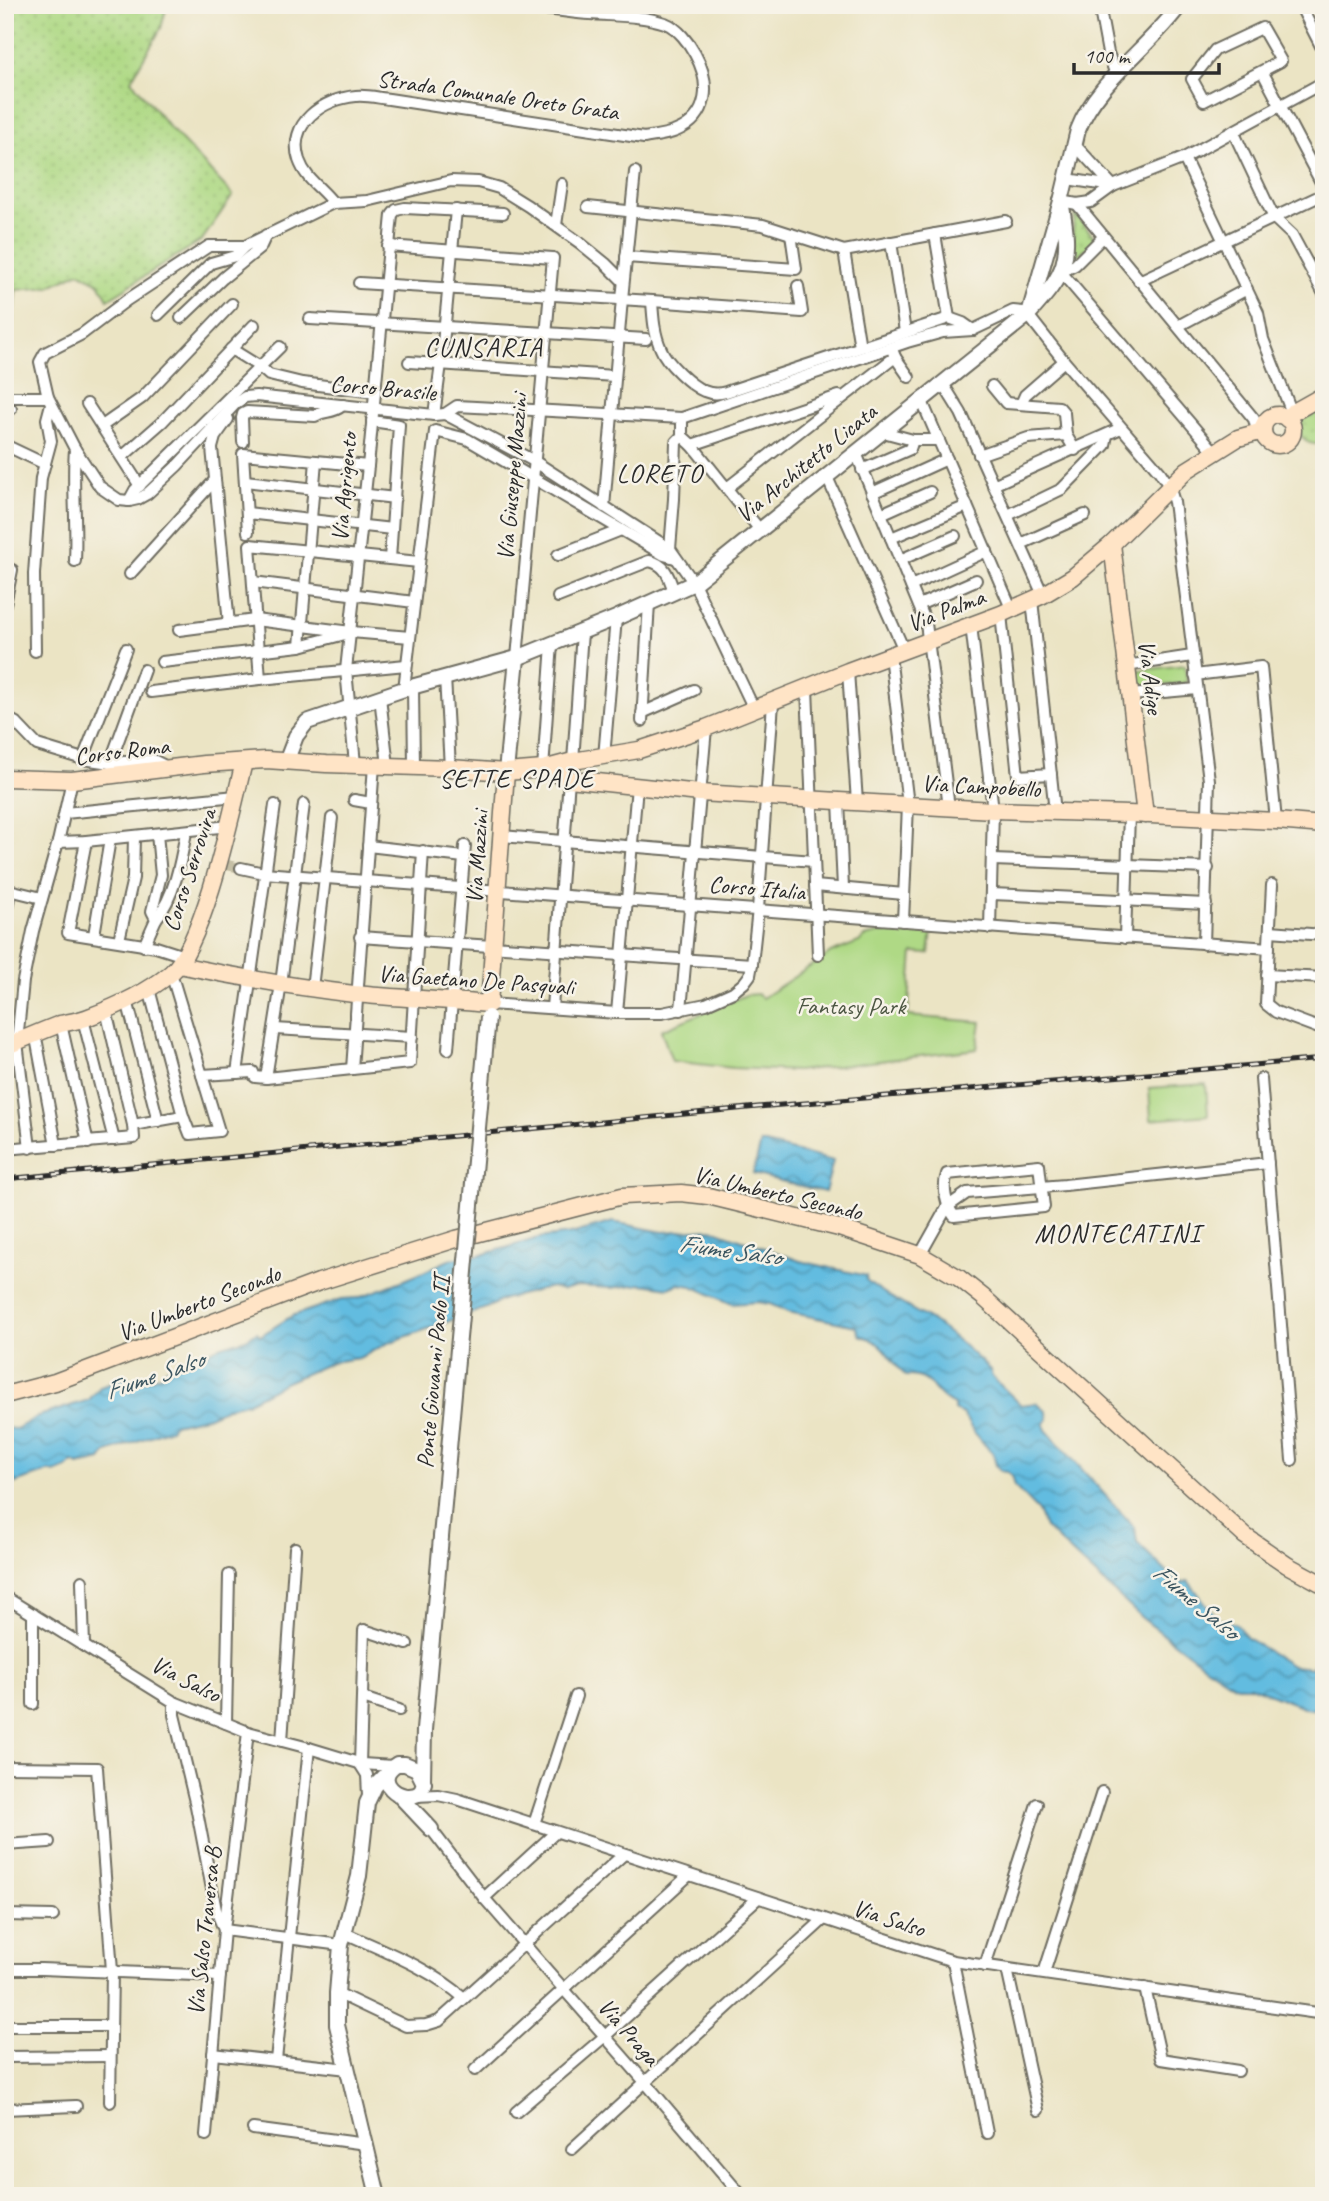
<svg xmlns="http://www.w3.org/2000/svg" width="1329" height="2201" viewBox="0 0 1329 2201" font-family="Caveat,sans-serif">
	<defs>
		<pattern id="grass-dots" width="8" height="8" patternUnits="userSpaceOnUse" patternTransform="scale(1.75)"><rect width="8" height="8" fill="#afd985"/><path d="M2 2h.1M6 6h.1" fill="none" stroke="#97ba73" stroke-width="1.8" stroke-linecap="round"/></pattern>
		<pattern id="water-waves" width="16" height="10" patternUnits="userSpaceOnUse" patternTransform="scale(1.75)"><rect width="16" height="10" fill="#62bce0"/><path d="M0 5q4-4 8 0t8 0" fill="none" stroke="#5199b6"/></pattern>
	</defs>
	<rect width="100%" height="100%" fill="#f7f3e8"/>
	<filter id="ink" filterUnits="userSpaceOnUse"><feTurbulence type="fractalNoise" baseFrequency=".0143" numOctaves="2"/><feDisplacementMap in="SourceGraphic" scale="14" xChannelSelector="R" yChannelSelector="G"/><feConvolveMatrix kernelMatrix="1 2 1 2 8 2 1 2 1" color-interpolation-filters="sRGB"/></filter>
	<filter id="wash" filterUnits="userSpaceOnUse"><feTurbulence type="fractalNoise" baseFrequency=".00686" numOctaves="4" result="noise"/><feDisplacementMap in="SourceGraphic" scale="28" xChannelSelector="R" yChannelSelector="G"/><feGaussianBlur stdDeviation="1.57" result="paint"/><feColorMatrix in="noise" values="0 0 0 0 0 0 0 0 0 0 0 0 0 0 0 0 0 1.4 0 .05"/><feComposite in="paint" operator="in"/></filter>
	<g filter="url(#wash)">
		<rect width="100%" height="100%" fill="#ebe4c4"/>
		<g fill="url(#grass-dots)" stroke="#6d8258" stroke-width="2">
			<path d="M5 5H167L161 28 131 80 170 128 233 195 202 240 108 299 99 283 79 272 49 287 16 290 12 327 5 328Z"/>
			<path d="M1075 214 1095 238 1093 242 1073 260 1070 257Z"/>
			<path d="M1318 410 1321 444C1308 445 1302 441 1298 428L1303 420Z"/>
		</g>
		<g fill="#afd985" stroke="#6d8258" stroke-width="2">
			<path d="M1185 665 1187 683 1135 689 1133 671Z"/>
			<path d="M902 928 932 932 929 954 913 953 908 1016 981 1022 977 1049 797 1071 733 1068 672 1061 661 1030 746 995 757 994 762 998 831 953 859 942 865 937Z"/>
			<path d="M1206 1084 1208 1115 1151 1120 1149 1088Z"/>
		</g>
		<g fill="url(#water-waves)" stroke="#467486" stroke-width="2">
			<path d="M761 1143 833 1161 825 1192 753 1174Z"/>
			<path d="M613 1222 663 1232 712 1229 800 1261 867 1276 866 1280C888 1298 913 1309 936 1324 956 1337 973 1354 990 1370L992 1377 1021 1405 1037 1403 1047 1412 1048 1419 1044 1424 1046 1430 1135 1528 1137 1543 1173 1578 1182 1583 1188 1581 1217 1618 1236 1624 1247 1638 1292 1666 1312 1668V1665L1324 1667V1711L1306 1708 1250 1686H1236L1205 1666 1142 1618 1045 1528 1038 1511 1014 1486 1011 1475 1007 1472 1001 1471 996 1465 993 1454 973 1431 963 1414 954 1410V1405C931 1395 935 1375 906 1376 887 1358 887 1343 860 1335L856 1326 788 1312 770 1304 757 1302 732 1304 692 1286 679 1284 669 1288 642 1284 611 1288 578 1286 562 1290 551 1287 504 1299 486 1308 388 1343 359 1358 332 1362 284 1383 246 1403 229 1407 209 1416 174 1424 170 1429 107 1452 101 1460 79 1465 73 1462 67 1468 55 1473 49 1471C35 1479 19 1478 5 1489V1428L16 1429 39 1416 89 1400 100 1387 127 1378 143 1382 163 1374 167 1368 193 1361 216 1348 246 1339 257 1332 260 1336 292 1316 342 1299 358 1298 417 1275 451 1259 485 1254 539 1238 571 1234Z"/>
		</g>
	</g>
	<g filter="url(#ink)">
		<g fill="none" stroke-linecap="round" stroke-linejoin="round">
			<path stroke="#c5bfa5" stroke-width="10" stroke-dasharray="10 5" stroke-linecap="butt" d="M227 865 241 868"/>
			<defs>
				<g id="minor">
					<path d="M1099 5 1108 53 1116 75"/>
					<path d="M1300 5 1324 52"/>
					<path d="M1262 71 1204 101 1192 79 1215 50 1262 28 1281 61 1262 71 1324 188"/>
					<path d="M1233 131 1274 218 1292 235 1324 294"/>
					<path d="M1075 145 1113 186"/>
					<path d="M1184 158 1258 313 1263 339 1292 413"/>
					<path d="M1067 179 1113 186"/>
					<path d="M1061 201 1077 204 1091 202 1113 186 1184 158 1324 82"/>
					<path d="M333 203C322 188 306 180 299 160 287 123 323 99 356 96 367 95 379 98 389 99L644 138C655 136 666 135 676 131 710 117 711 83 695 54 689 43 678 28 665 23 642 15 615 16 590 14 574 13 558 10 542 9L533 5"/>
					<path d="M1077 204 1254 419 1257 431"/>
					<path d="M588 207 763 225 844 251 1006 221"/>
					<path d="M556 225 562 184"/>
					<path d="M935 234 949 318"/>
					<path d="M1103 237 1075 265 1061 272 1214 451"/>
					<path d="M891 242 905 332"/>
					<path d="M388 246 553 258 517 658"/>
					<path d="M844 251 860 347"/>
					<path d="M626 257 796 269 791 234"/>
					<path d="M623 281 606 264 580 243 528 206 499 188 478 182 451 181 367 201 333 203 245 246H209L127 300 82 334 45 353 40 362 48 397 75 449 100 487 119 500 129 501 138 499 147 494 177 466 236 403 245 397 256 396 434 415 445 414 534 461 670 549 694 583 754 709"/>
					<path d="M1139 281 1324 194"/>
					<path d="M359 283 652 301 802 312 798 286"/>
					<path d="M652 301C653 317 654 334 661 349 666 362 691 386 704 391 711 394 719 394 726 392L949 318 963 323 973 330"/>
					<path d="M158 315 211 263 235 256 245 246"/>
					<path d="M181 318 223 278 260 248 266 235"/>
					<path d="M310 319 646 339"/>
					<path d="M1178 326 1247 289"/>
					<path d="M231 349 260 367 269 375 302 383 374 392"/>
					<path d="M895 357 909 377"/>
					<path d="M409 362 614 376"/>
					<path d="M943 384 961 413 1043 595"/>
					<path d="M992 386 1006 403 1059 407 1064 413 1066 435"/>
					<path d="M5 397H48"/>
					<path d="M921 399 1011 608"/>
					<path d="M87 404 140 486"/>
					<path d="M1021 404 1025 395 1064 361"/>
					<path d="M5 407 11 409"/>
					<path d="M445 414 457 406 682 418 907 342 943 332 973 330 1013 311 1023 312 1028 315 1064 361 1160 472 1169 486 1174 502 1209 780 1204 944"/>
					<path d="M434 415 441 364 456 210"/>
					<path d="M682 418V436L692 445 760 530"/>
					<path d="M228 419 215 437 212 448 229 624"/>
					<path d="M372 421 399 425 390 559"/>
					<path d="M102 426 142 398 232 304"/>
					<path d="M883 432 913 440H939"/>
					<path d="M243 442 242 418 243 414 247 412 315 416C326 409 331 415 343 405"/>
					<path d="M5 445 45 464"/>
					<path d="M692 445 839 396"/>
					<path d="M75 449C72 486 77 523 75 561"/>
					<path d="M856 453 926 623 949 808"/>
					<path d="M979 455 1028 438 1066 435 1075 450"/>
					<path d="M122 457 162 422 254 325"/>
					<path d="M862 470 910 449 913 440"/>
					<path d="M827 477 904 650"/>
					<path d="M245 481 395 498"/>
					<path d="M993 485 1121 428"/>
					<path d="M727 488 895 357 892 349"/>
					<path d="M872 493 947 459"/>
					<path d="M129 501 135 490 280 347"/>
					<path d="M604 507 622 299 635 172"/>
					<path d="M247 513 392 529"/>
					<path d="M881 514 930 492"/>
					<path d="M1008 515 1062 489 1105 445 1107 435"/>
					<path d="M248 532 243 454 368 466"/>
					<path d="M891 538 967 506"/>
					<path d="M1021 544 1085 515"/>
					<path d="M670 549 674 499 676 442 682 436"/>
					<path d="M558 555 621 530"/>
					<path d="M900 560 955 536"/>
					<path d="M5 567 12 570 5 604"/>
					<path d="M130 574 215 480"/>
					<path d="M253 582 414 602"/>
					<path d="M911 586 987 551"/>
					<path d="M558 597 649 561C666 564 669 577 674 592"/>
					<path d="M1032 600 1055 812"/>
					<path d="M919 605 976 580"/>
					<path d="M1001 614 1018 776 1051 774"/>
					<path d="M971 625 993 810 990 928"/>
					<path d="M179 630 255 620 351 632 410 637"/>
					<path d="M300 646 316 461"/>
					<path d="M35 651 34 574 41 478 51 441 47 419 51 404"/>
					<path d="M890 655 908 805 903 921"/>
					<path d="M162 662 300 646 345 634"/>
					<path d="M1126 666 1192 656"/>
					<path d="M848 671 857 802"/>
					<path d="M1195 675 1261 667 1276 821"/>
					<path d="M445 677 450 768"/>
					<path d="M260 679 250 545 419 562"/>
					<path d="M413 687 414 766"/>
					<path d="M807 688 818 955"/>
					<path d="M404 689 435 431 467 439 664 555 675 558"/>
					<path d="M151 692 260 679 406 665"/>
					<path d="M1131 695 1197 689"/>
					<path d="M380 697 388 766"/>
					<path d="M642 713 694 690"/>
					<path d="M5 717 16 723 37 745 83 759 110 763 153 760 169 768"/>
					<path d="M642 721 649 603"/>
					<path d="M604 757 616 618"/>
					<path d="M83 759 126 649"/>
					<path d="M573 761 582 632"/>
					<path d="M110 763 144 670"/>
					<path d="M355 764 346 670 368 466 392 215 396 210 405 208 503 213"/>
					<path d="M543 769 552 644"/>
					<path d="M354 800 371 803"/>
					<path d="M839 801 843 888"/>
					<path d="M65 813 236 796"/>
					<path d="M501 836 814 861"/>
					<path d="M86 841 68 933 156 947 184 956"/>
					<path d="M58 842 86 841 229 826"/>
					<path d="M368 846 464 857"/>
					<path d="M993 860 1208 868"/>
					<path d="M241 868 264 873 365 881 1269 948"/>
					<path d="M1272 885 1266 1004 1276 1012 1324 1030"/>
					<path d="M815 886 904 894"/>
					<path d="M5 889 42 898"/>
					<path d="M992 894 1206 904"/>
					<path d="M156 919C175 896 181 860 186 832"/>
					<path d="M5 926 11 891"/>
					<path d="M1270 931 1324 935"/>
					<path d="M94 935 110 839"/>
					<path d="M360 937 752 964"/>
					<path d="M1125 938 1129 814"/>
					<path d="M119 940 133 878 134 837"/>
					<path d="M144 946 156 919 152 911 161 875 157 834"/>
					<path d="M1267 975 1324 978"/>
					<path d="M312 988 332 818"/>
					<path d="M149 989 183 1116 190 1134 219 1131 171 973"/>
					<path d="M127 1000 158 1121"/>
					<path d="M489 1004 617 1013H662L706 1004 733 992 744 983 750 975 752 964 758 909 773 703"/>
					<path d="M552 1008 569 779"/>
					<path d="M681 1010 706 728"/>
					<path d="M617 1013 637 786"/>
					<path d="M83 1019 114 1140"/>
					<path d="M61 1024 88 1143"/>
					<path d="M275 1029 412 1037"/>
					<path d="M37 1043 56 1145"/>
					<path d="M448 1049 465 846"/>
					<path d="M352 1069 374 765"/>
					<path d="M237 1073 275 805"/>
					<path d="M202 1075 253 1072 255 1077 266 1078 410 1063 423 851"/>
					<path d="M266 1078 281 984 304 804"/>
					<path d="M1261 1079 1292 1460"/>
					<path d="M133 1125 183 1116"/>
					<path d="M30 1148 17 1042 23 981 33 931 58 842 72 780"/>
					<path d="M5 1149 134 1138 133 1125 106 1010"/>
					<path d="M1039 1165 1044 1207 954 1216C946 1205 942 1188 947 1174Z"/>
					<path d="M920 1255 947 1207 967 1193 1065 1185 1268 1163"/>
					<path d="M82 1581 84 1646"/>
					<path d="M5 1597 174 1702 248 1732 309 1748 362 1764 393 1766"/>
					<path d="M33 1614V1704"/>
					<path d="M363 1698 399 1710"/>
					<path d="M174 1702V1715L196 1806 216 1910 224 1930 341 1945"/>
					<path d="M226 1723 229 1575"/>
					<path d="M282 1741 295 1548"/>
					<path d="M5 1767 97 1768 112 1971 110 2102"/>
					<path d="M368 1796 367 1775 360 1764 364 1630 407 1644"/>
					<path d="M415 1796 438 1795 457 1799 953 1961 1324 2014"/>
					<path d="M534 1824 576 1696"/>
					<path d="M431 1829 484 1898 645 2082 741 2195"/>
					<path d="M5 1845 49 1842"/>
					<path d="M484 1898 556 1832"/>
					<path d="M5 1915 53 1916"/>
					<path d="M345 1933C386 1952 430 1968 464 1998"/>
					<path d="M953 1961 987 2133"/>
					<path d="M985 1966 1037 1804"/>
					<path d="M5 1969H41L220 1976"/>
					<path d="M1007 1969 1038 2110"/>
					<path d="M1044 1973 1102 1792"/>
					<path d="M1145 1988 1161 2059 1238 2071"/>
					<path d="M337 1993 406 2026 426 2025 439 2021 624 1854"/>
					<path d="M5 2026H111"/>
					<path d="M213 2054 348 2069"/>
					<path d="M5 2057 110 2056"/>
					<path d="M276 2060 309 1748"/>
					<path d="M475 2070 688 1876"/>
					<path d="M5 2109 76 2106"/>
					<path d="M516 2112 605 2036 758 1898"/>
					<path d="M253 2129 366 2144"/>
					<path d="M206 2135 224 1930 248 1732"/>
					<path d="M572 2149 824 1919"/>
				</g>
				<g id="tertiary">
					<path d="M1030 310 1061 201 1078 130C1096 82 1149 48 1180 5"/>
					<path d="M286 762 296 736 307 722 404 689 517 658 616 618 694 583 1028 315C1067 272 1072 260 1061 201"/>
					<path d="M506 772 517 658"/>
					<path d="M397 1764H405L417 1769 424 1783 420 1793C400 1805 371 1779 397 1764Z"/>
					<path d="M423 1780 424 1730 441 1537"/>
					<path d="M398 1794 431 1829"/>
					<path d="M378 2196 337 2025V1993L341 1945 359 1876 367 1803 375 1786 387 1774"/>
				</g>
				<g id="secondary">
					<circle cx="1278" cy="430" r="15"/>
					<path d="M1287 419 1292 413 1324 395"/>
					<path d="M1112 544 1145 815"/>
					<path d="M543 769 569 779 700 793 993 810 1129 814 1276 821 1324 825"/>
					<path d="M5 778 72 780 204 764 266 760 326 764 450 768 506 772 543 769 573 761 639 750 706 728 848 671 1001 614 1043 595 1073 577 1112 544 1187 470 1238 438 1263 431"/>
					<path d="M179 965C237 977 295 987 354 994 399 998 444 1000 489 1004L506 772"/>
					<path d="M5 1047C23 1039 42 1031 60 1024 68 1022 78 1021 86 1018 116 1007 147 993 171 973 204 945 233 807 244 762"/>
					<path d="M5 1395 55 1382 319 1282 456 1239 622 1196 681 1193 708 1196 839 1228 920 1255 959 1278 983 1297 1245 1536 1287 1565 1324 1585"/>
				</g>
			</defs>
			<use href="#minor" stroke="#6e6c61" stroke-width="14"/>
			<use href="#tertiary" stroke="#6e6c61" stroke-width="18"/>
			<use href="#secondary" stroke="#6e6c61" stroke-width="19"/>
			<use href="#minor" stroke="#fff" stroke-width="10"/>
			<use href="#tertiary" stroke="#fff" stroke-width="14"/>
			<use href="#secondary" stroke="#ffe4c6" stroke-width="16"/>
			<defs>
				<path id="rail" d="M5 1179 758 1107 1324 1059"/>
			</defs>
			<use href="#rail" stroke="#2b2b2b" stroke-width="5"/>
			<use href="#rail" stroke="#f7f3e8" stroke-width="2.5" stroke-dasharray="8" stroke-linecap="butt"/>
			<defs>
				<path id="tertiary-bridge" d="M441 1537 488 1017"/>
			</defs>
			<use href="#tertiary-bridge" stroke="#6e6c61" stroke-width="18" stroke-linecap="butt"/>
			<use href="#tertiary-bridge" stroke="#fff" stroke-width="14"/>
		</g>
	</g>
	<g text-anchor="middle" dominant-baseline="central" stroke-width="5" stroke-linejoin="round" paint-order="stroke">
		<g font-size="24" fill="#2b2b2b" stroke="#f7f3e8">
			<text transform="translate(498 95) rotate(8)">Strada Comunale Oreto Grata</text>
			<text transform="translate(383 388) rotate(5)">Corso Brasile</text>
			<text transform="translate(806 463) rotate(-39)">Via Architetto Licata</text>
			<text transform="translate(512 477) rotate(-85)">Via Giuseppe Mazzini</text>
			<text transform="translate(344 487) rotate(-85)">Via Agrigento</text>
			<text transform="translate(946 610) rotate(-21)">Via Palma</text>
			<text transform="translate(1151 677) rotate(83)">Via Adige</text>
			<text transform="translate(122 751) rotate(-7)">Corso Roma</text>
			<text transform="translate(981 786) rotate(3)">Via Campobello</text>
			<text transform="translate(477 857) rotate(-86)">Via Mazzini</text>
			<text transform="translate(189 870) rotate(-72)">Corso Serrovira</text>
			<text transform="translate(757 888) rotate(5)">Corso Italia</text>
			<text transform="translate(476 980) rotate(4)">Via Gaetano De Pasquali</text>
			<text transform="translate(778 1193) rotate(13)">Via Umberto Secondo</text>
			<text transform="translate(199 1303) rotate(-21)">Via Umberto Secondo</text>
			<text transform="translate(433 1372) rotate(-85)">Ponte Giovanni Paolo II</text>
			<text transform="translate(186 1679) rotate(27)">Via Salso</text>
			<text transform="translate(889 1918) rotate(18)">Via Salso</text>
			<text transform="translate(204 1931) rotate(-84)">Via Salso Traversa B</text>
			<text transform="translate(629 2032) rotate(49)">Via Praga</text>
		</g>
		<g font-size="24" fill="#4c5642" stroke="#f7f3e8">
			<text x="851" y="1006">Fantasy Park</text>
		</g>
		<g font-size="26" letter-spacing="2" fill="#2b2b2b" stroke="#f7f3e8">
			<text x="484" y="347">CUNSARIA</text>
			<text x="660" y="473">LORETO</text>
			<text x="517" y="778">SETTE SPADE</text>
			<text x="1118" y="1233">MONTECATINI</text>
		</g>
		<g font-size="26" font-style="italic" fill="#3c5661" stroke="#f7f3e8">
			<text transform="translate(730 1250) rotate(8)">Fiume Salso</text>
			<text transform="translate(154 1375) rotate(-19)">Fiume Salso</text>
			<text transform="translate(1196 1601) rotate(40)">Fiume Salso</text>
		</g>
	</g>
	<rect width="1329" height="2201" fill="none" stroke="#f7f3e8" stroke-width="28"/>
	<path d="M1074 63v10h145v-10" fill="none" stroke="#2b2b2b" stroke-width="3.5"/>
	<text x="1084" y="63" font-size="21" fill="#2b2b2b" stroke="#f7f3e8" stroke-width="5" paint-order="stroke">100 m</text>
</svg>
